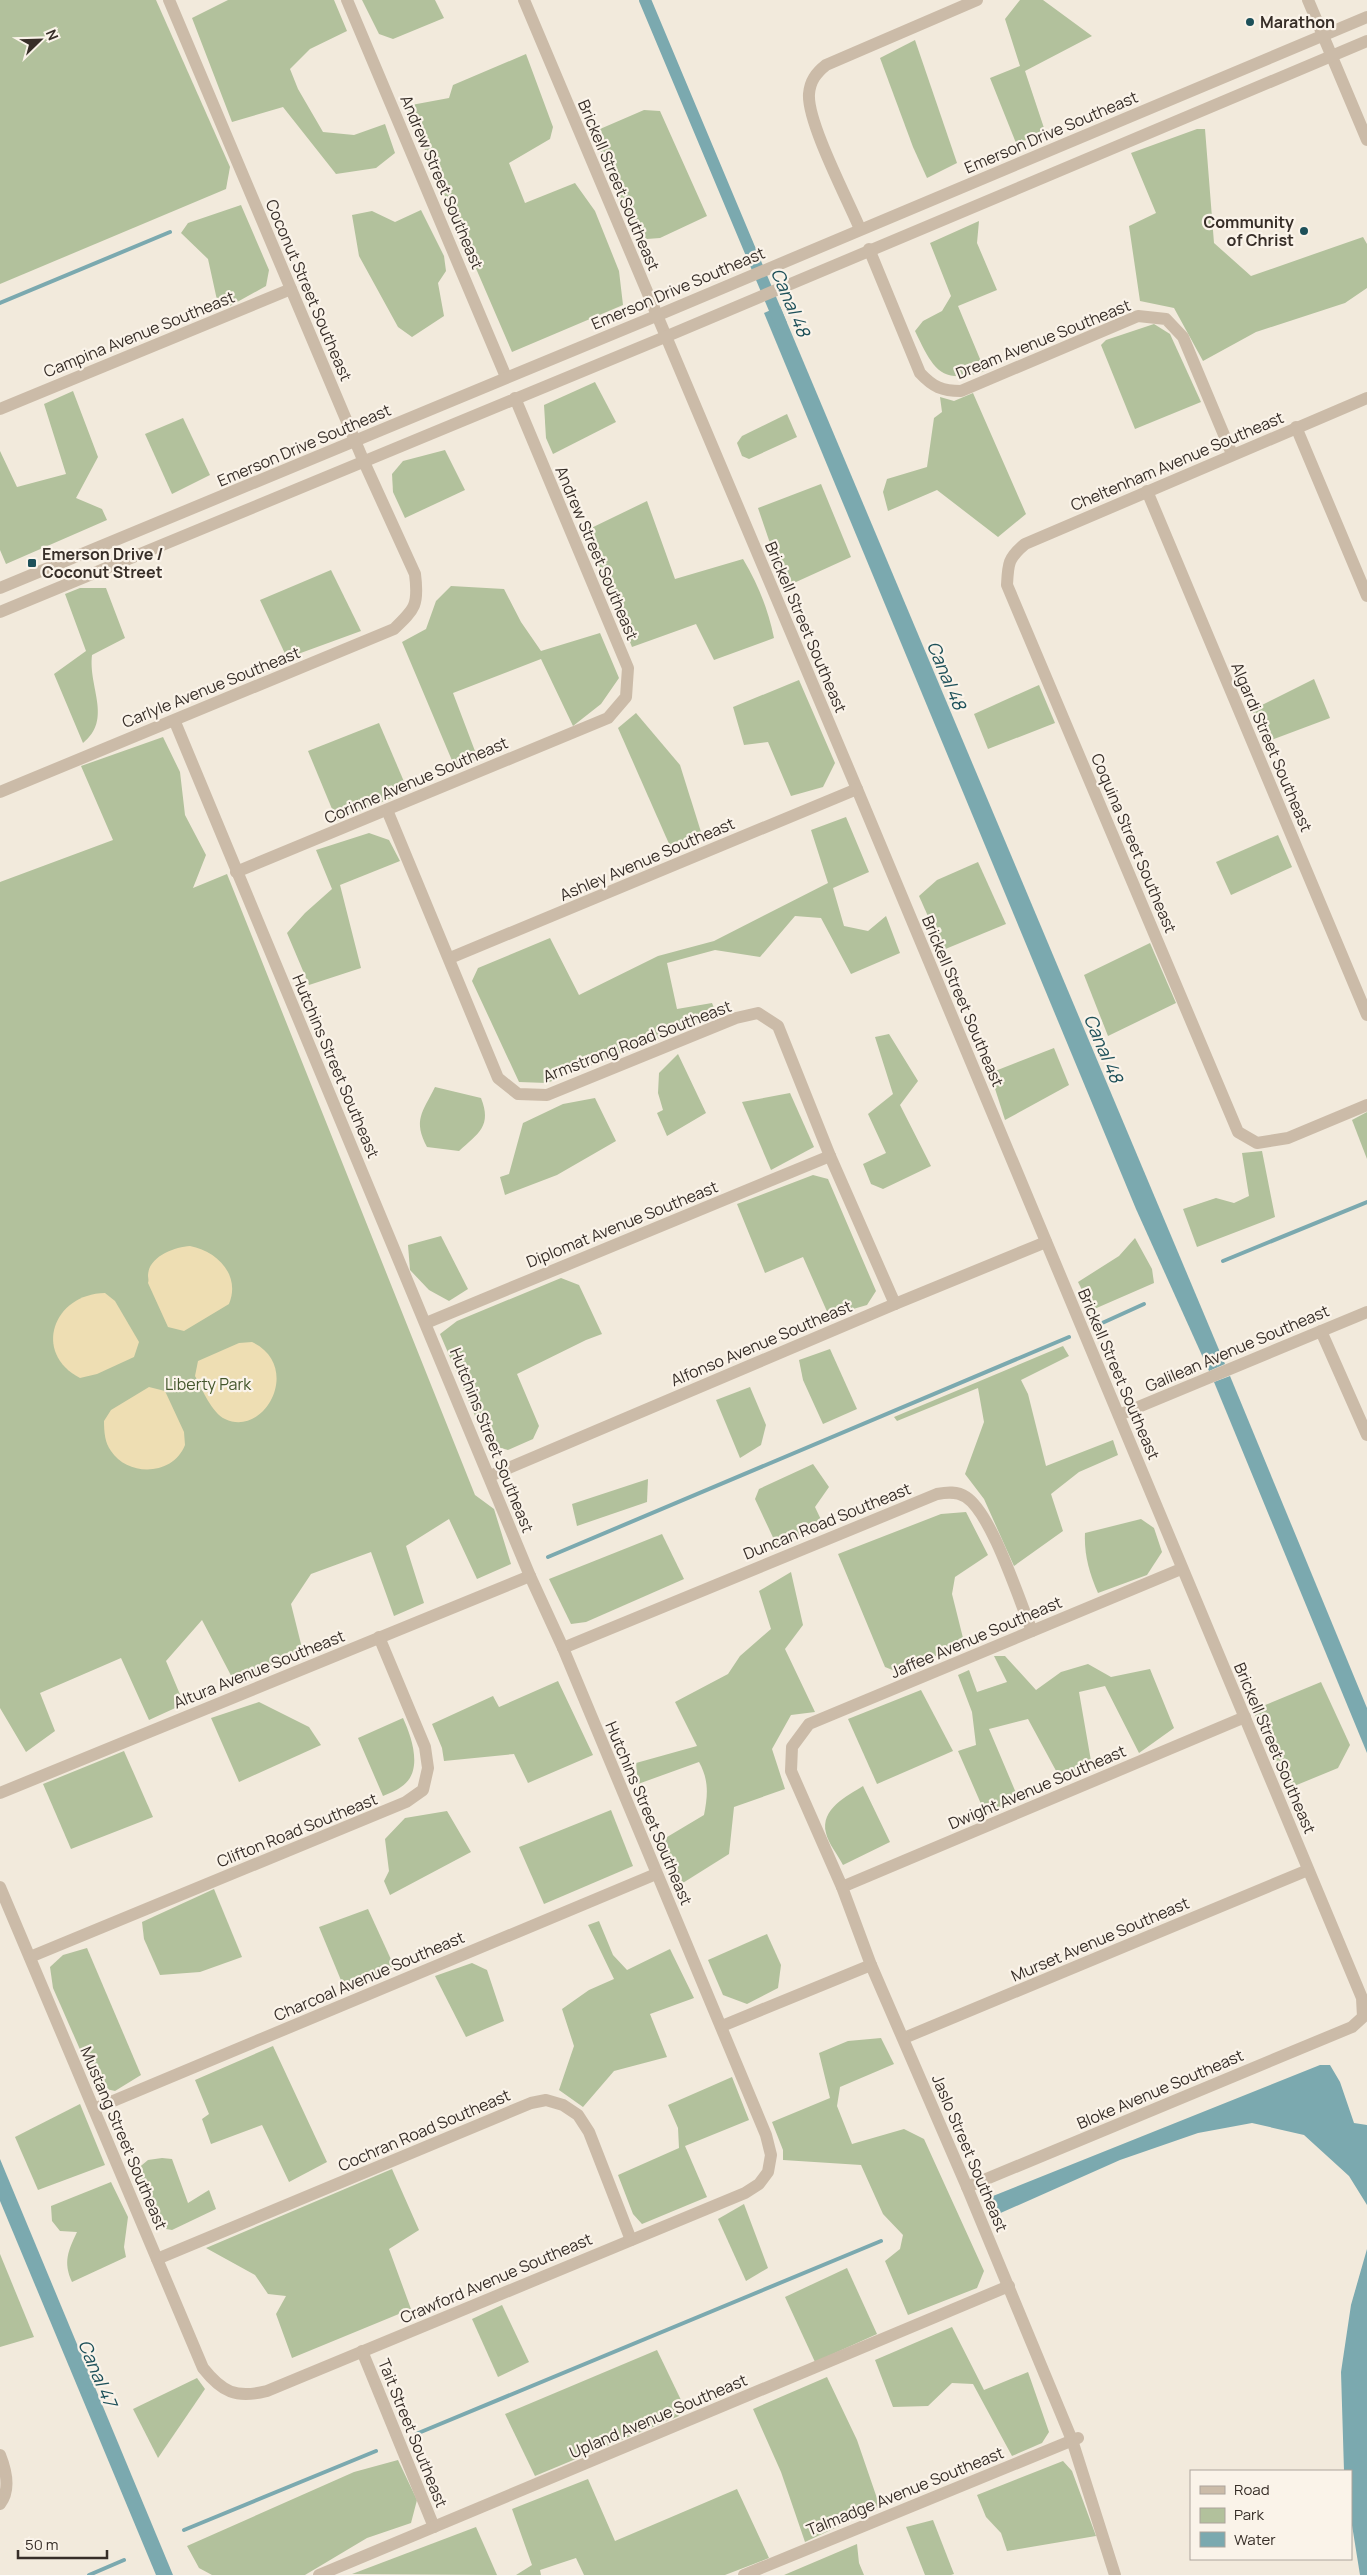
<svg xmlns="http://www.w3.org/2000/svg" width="1367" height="2575" viewBox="0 0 1367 2575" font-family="Manrope,sans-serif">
	<rect width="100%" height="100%" fill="#f2eadc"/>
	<g fill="#b2c19c">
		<path d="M0 0H156L230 167 226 189 0 284Z"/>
		<path d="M228 0H334L347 31 310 49 290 69 298 89 323 132 354 135 385 124 395 153 376 168 336 174 283 107 232 122 192 18Z"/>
		<path d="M362 0H435L444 18 393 39 379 34Z"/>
		<path d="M1020 0H1043L1092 36 1025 71 1046 134 1016 143 990 78 1020 66 1005 19Z"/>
		<path d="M915 40 957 163 927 178 913 147 880 58Z"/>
		<path d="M526 54 553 127 550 139 509 163 525 203 575 183 595 211 619 271 623 305 512 352 406 106 449 98 453 85Z"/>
		<path d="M644 110 660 111 707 216 660 238 647 239C631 226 613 200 617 179L598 147 600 129Z"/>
		<path d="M1197 129H1205L1214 243 1251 276 1363 237 1367 244V288L1345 303 1256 332 1203 361 1174 308 1140 301 1129 226 1156 213 1131 153Z"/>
		<path d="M241 205 269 270 266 286 230 306 217 300 208 259 181 233 188 223Z"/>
		<path d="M421 210 444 256 446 271 438 283 444 316 412 337 398 327 359 256 352 215 372 211 395 222Z"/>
		<path d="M979 221 977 243 997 290 958 306 985 371C940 386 933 368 915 331L923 321 942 311 951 296 930 243Z"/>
		<path d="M1154 324 1170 334 1201 402 1135 429 1101 345 1106 340Z"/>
		<path d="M595 382 616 422 553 454 546 438 544 405Z"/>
		<path d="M73 391 98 457 76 498 102 509 107 520 6 564 0 550V451L17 487 66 474 44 404Z"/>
		<path d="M973 393 1026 514 998 537 937 490 888 511 883 492 887 479 927 467 934 418 942 412 940 397 954 401Z"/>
		<path d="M787 414 797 437 749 459 742 456 737 443 742 436Z"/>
		<path d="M183 418 210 475 172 494 145 434Z"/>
		<path d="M445 450 465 490 405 518 393 492 392 474 403 461Z"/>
		<path d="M821 484 851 557 785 587 758 508Z"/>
		<path d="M647 501 675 579 743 559C758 584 768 609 774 638L714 660 696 624 632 647 585 531Z"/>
		<path d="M331 570 361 631 287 658 260 600Z"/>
		<path d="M451 586 504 589 521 622 541 651 600 633 619 678 601 704 573 726 541 659 453 693 478 759 456 770 402 642 426 629 436 601Z"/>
		<path d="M80 588H106L125 638 92 655C88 687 113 719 83 743L54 674 86 651 65 594Z"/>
		<path d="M1314 679 1330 718 1266 742 1252 710Z"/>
		<path d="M799 680 835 763 823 787 791 796 768 742 744 745 733 707Z"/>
		<path d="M1039 685 1055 723 988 749 974 714Z"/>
		<path d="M636 713 680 765 701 832 670 846 618 728Z"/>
		<path d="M379 723 408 791 337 821 308 751Z"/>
		<path d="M163 737 180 772 185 815 206 855 193 888 227 874 475 1495 494 1509 511 1564 477 1579 449 1519 406 1546 424 1603 394 1616 371 1552 311 1574 291 1604 302 1648 236 1685 202 1620 166 1661 184 1704 149 1720 121 1658 40 1693 55 1731 26 1752 0 1708V882L113 840 81 766Z"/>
		<path d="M846 817 869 872 833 888 844 926 868 931 886 916 900 953 851 974 821 918 795 916 760 957 715 950 667 963 677 1009 712 1003 717 1015 547 1083 519 1082 472 981 478 968 550 938 579 995 658 956 714 941 828 883 811 830Z"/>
		<path d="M369 833 389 840 400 861 340 885 361 968 309 985 287 933 305 913 332 889 316 850Z"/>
		<path d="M1278 835 1292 867 1231 895 1216 862Z"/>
		<path d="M978 862 1006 924 943 950 919 896 937 880Z"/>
		<path d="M1150 943 1176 1003 1108 1036 1084 975Z"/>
		<path d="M889 1034 918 1081 900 1105 931 1166 883 1189 871 1184 863 1164 886 1153 868 1114 893 1094 875 1037Z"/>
		<path d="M1054 1048 1069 1085 1005 1120 990 1073Z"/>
		<path d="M678 1054 706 1113 667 1136 657 1113 663 1110 658 1093 659 1073Z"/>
		<path d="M435 1087 481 1098C492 1126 479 1133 459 1151L427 1147C413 1120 422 1113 435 1087Z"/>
		<path d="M790 1093 814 1147 771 1170 742 1102Z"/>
		<path d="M595 1098 616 1141 557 1175 505 1195 500 1177 509 1174 523 1123 563 1104Z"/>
		<path d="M1367 1112V1159L1352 1120Z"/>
		<path d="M1262 1151 1275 1217 1197 1247 1183 1209 1216 1198 1234 1203 1249 1196 1242 1153Z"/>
		<path d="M813 1175 828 1179 876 1291 867 1305 829 1316 803 1257 765 1273 737 1204Z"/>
		<path d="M441 1236 468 1289 449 1301 429 1290 410 1270 408 1245Z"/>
		<path d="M1135 1238 1152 1269 1154 1283 1092 1310 1078 1282 1119 1256Z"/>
		<path d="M561 1278 579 1285 602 1334 586 1340 517 1374 539 1426 533 1439 508 1450 487 1444 440 1334 457 1321Z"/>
		<path d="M1063 1346 1069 1356 1021 1380 1028 1394 1046 1466 1113 1440 1118 1455 1079 1472 1051 1494 1063 1531 1014 1566 984 1499 965 1474 984 1422 978 1388 897 1421 894 1417Z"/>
		<path d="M830 1349 857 1409 823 1424 803 1380 799 1360Z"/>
		<path d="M750 1387 766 1425 761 1445 740 1458 716 1400Z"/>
		<path d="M813 1464 829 1487 815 1507 824 1526 777 1546 755 1499 759 1489Z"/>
		<path d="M648 1479 647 1502 577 1526 572 1504Z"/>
		<path d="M966 1512 988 1555 955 1577 952 1594 964 1642 900 1673 885 1667 838 1554 941 1514Z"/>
		<path d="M1141 1519 1154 1528 1162 1552 1147 1575 1098 1593C1089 1573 1084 1554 1085 1533Z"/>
		<path d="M662 1534 684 1579 586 1622 571 1624 549 1579Z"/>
		<path d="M791 1572 803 1625 785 1649 815 1712 791 1715 772 1749 785 1789 734 1807 729 1854 678 1886 657 1843 704 1815C708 1795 709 1780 699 1762L638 1784 636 1763 697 1746 675 1702 728 1674 740 1656 771 1629 759 1591Z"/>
		<path d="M994 1656H1005L1036 1690 1061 1672 1088 1664 1111 1677 1150 1669 1174 1728 1139 1753 1105 1686 1079 1692 1091 1761 1061 1780 1028 1719 989 1729 1019 1800 985 1813 958 1751 976 1745 972 1712 958 1675 969 1670 977 1692 1007 1682Z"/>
		<path d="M558 1681 593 1755 528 1783 514 1754 444 1761 442 1748 432 1724 493 1696 499 1707Z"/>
		<path d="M1321 1682 1350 1745 1338 1768 1287 1789 1253 1710Z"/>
		<path d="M921 1690 953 1751 877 1784 848 1719Z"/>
		<path d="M259 1702 309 1727 321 1745 239 1782 211 1718Z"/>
		<path d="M403 1718C412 1738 424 1772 401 1787 396 1791 389 1793 383 1796L358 1738Z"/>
		<path d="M124 1751 153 1817 71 1849 43 1784Z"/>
		<path d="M863 1786 890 1842 843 1865C838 1855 828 1843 826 1833 820 1809 847 1796 863 1786Z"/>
		<path d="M611 1810 633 1866 544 1904 519 1847Z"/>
		<path d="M447 1811 471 1852 390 1895 384 1881 389 1871 385 1839 405 1818Z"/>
		<path d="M214 1889 242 1957 200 1972 160 1975 144 1939 142 1922Z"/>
		<path d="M368 1909 394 1966 345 1990 319 1927Z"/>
		<path d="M599 1921 613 1955 627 1970 670 1949 694 1998 650 2014 667 2057 614 2071 583 2107 559 2090 574 2046 562 2009 589 1990 614 1979 588 1925Z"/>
		<path d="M767 1934 781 1965 778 1988 747 2004 723 1995 708 1960Z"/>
		<path d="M87 1948 141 2075 115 2091 102 2088 93 2079 53 1988 50 1967 63 1955Z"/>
		<path d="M472 1963 487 1970 504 2021 466 2037 435 1976Z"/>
		<path d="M881 2038 894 2064 840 2087 837 2106 852 2144 904 2129 924 2139 984 2271 977 2288 908 2315 885 2261 900 2249 903 2235 883 2214 861 2165 783 2160V2150L772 2122 830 2098 819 2053 848 2041Z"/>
		<path d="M273 2046 327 2162 289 2182 262 2125 211 2144 202 2119 209 2114 195 2080Z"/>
		<path d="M732 2077 749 2120 685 2146 707 2197 642 2224 633 2214 618 2175 679 2148 678 2128 668 2105Z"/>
		<path d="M80 2104 105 2165 38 2190 15 2137Z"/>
		<path d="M162 2158 172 2159 188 2203 209 2190 216 2209 172 2230 160 2228 136 2170 148 2160Z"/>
		<path d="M392 2169 419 2230 389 2249 411 2309 292 2358 276 2314 286 2296 268 2294 255 2275 206 2248Z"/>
		<path d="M111 2182 128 2217 124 2247 126 2257 72 2282C63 2262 68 2251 77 2232L60 2231 52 2221 51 2206Z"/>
		<path d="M744 2204 768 2268 746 2281 718 2219Z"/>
		<path d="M0 2254 34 2337 0 2347Z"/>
		<path d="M847 2268 877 2334 815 2362 785 2297Z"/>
		<path d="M502 2305 529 2362 498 2377 472 2319Z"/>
		<path d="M952 2327 984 2390 1028 2372 1049 2432 1042 2443 1012 2456 973 2384 952 2383 928 2406 893 2407 875 2360Z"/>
		<path d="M657 2350 681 2400 679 2416 535 2476 505 2414Z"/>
		<path d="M827 2377 857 2440 880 2507 805 2542 781 2472 753 2409Z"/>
		<path d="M197 2378 205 2389 158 2458 133 2409Z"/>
		<path d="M398 2460 417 2500 411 2523 367 2538 305 2575H212L199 2568 187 2546 354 2472Z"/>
		<path d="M1063 2461 1072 2471 1096 2536 1007 2551 1001 2533 986 2517 977 2495Z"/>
		<path d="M588 2479 615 2541 737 2489 769 2558 725 2575H584L576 2558 540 2570 541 2575H516L532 2565 512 2509Z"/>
		<path d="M933 2520 954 2574 951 2575H925L906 2527Z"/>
		<path d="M476 2527 497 2575 352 2574Z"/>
		<path d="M857 2544 859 2563 864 2575H784Z"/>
	</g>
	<g fill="#eedeb3">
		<path d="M190 1246C217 1251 241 1275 229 1304L184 1331 168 1327 148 1283C149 1280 148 1278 148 1275 149 1256 175 1247 190 1246Z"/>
		<path d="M105 1293 115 1301 139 1342 134 1357 97 1374 80 1378C32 1353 53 1294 105 1293Z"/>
		<path d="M252 1342C303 1366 265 1438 225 1419 212 1413 202 1389 195 1376L198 1361 239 1343Z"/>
		<path d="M149 1387 165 1391 184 1432 185 1445C173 1476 128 1477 111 1451 105 1443 104 1432 104 1421L111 1410Z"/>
	</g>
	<g fill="#7ba9af">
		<path d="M780 306 1225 1364 1209 1371 1136 1209 764 313Z"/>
		<path d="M1230 1376 1367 1708V1753L1214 1382Z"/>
		<path d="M1320 2065H1330L1340 2082 1354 2123 1367 2125V2205L1349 2176 1304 2135 1252 2123 1198 2133 1120 2160 996 2215 988 2198Z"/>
		<path d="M0 2159 173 2575H156L0 2201Z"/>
		<path d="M1367 2249V2575H1360L1351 2519V2471H1344L1341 2372 1351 2305Z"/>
	</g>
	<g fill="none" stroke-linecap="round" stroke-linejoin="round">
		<g stroke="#7ba9af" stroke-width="4">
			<path d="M0 303 170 232"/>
			<path d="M1223 1261 1367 1202"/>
			<path d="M1100 1324 1144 1304"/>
			<path d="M548 1557 1069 1337"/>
			<path d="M416 2434 881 2241"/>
			<path d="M184 2530 376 2451"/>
			<path d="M89 2575 124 2560"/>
		</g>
		<path stroke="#7ba9af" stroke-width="12" d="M645 0 781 324"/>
		<g stroke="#cbbba8" stroke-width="12">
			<path d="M347 0 506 377"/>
			<path d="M524 0 857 789 1362 1998 1363 2017 1352 2027 967 2187"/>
			<path d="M1308 0 1367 140"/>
			<path d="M860 229C848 200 807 122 809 94 810 81 816 73 826 65L977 0"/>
			<path d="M869 249 920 373C933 387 942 391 961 391L1138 316 1166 319 1183 337 1232 454"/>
			<path d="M1367 398 1025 544C1008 558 1008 564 1007 585L1238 1132 1257 1143 1288 1138 1367 1105"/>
			<path d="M0 409 291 289"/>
			<path d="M1296 427 1367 596"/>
			<path d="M1147 491 1367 1015"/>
			<path d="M0 588 656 316 1367 17"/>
			<path d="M0 612 665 337 1367 41"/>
			<path d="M0 792 394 629C415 609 419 605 415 574L364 462 169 0"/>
			<path d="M387 810 498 1078 518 1094 547 1095 736 1018 758 1013 778 1026 830 1156 895 1304"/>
			<path d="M236 872 608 718 626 697 628 668 515 398"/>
			<path d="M450 958 857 789"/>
			<path d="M426 1323 830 1156"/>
			<path d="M1321 1331 1367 1435"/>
			<path d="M1119 1415 1367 1312"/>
			<path d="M490 1476 895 1304 1046 1242"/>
			<path d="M563 1648 937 1494C947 1492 957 1491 966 1497 992 1514 1019 1600 1032 1631"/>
			<path d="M0 1793 530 1576"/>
			<path d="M0 1887 203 2368C222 2392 236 2399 267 2391L745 2193 759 2184 768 2172 771 2155 766 2135 563 1648 530 1576 175 722"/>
			<path d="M842 1887 1245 1717"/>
			<path d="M30 1957 406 1802 423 1790 428 1768 425 1747 379 1637"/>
			<path d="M722 2026 871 1965"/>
			<path d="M904 2038 1308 1870"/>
			<path d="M94 2109 656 1874"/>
			<path d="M157 2259 531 2103 546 2100 563 2105 578 2115 589 2132 631 2240"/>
			<path d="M362 2351 434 2527"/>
			<path d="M0 2455C6 2470 11 2490 0 2504"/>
			<path d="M319 2575 1009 2286"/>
			<path d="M744 2575 1078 2438"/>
			<path d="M1115 2575 1072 2440 967 2187 871 1965 842 1887 791 1771 792 1747 809 1724 1181 1569"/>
		</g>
	</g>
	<g fill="#1d5059" stroke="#faf3e9" stroke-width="2">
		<circle cx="1250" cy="22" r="5"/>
		<circle cx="1304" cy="231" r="5"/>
		<rect x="27" y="558" width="10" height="10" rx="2.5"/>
	</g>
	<g text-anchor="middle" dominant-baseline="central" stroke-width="4.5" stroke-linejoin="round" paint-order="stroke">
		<g font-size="16" font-weight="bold" fill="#372e28" stroke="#faf3e9" text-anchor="start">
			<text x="1260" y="22">Marathon</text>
			<text x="1294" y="222" text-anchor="end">Community<tspan x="1294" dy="18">of Christ</tspan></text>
			<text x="42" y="554">Emerson Drive /<tspan x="42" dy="18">Coconut Street</tspan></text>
		</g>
		<g font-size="16" fill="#372e28" stroke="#faf3e9">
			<text transform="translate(1051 132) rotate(-23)">Emerson Drive Southeast</text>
			<text transform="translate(442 182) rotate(67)">Andrew Street Southeast</text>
			<text transform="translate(619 185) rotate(67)">Brickell Street Southeast</text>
			<text transform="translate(678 288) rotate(-23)">Emerson Drive Southeast</text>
			<text transform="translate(309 290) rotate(67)">Coconut Street Southeast</text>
			<text transform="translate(139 334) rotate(-22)">Campina Avenue Southeast</text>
			<text transform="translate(1043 339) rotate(-22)">Dream Avenue Southeast</text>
			<text transform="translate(304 445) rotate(-23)">Emerson Drive Southeast</text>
			<text transform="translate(1177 461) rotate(-23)">Cheltenham Avenue Southeast</text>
			<text transform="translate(597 553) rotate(67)">Andrew Street Southeast</text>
			<text transform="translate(806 627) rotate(67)">Brickell Street Southeast</text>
			<text transform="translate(211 687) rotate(-22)">Carlyle Avenue Southeast</text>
			<text transform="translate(1272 747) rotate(67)">Algardi Street Southeast</text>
			<text transform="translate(416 780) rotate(-23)">Corinne Avenue Southeast</text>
			<text transform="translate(1134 843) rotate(67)">Coquina Street Southeast</text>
			<text transform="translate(647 859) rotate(-23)">Ashley Avenue Southeast</text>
			<text transform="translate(963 1001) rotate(67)">Brickell Street Southeast</text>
			<text transform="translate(637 1041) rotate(-21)">Armstrong Road Southeast</text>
			<text transform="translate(336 1066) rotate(67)">Hutchins Street Southeast</text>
			<text transform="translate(622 1224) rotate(-22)">Diplomat Avenue Southeast</text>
			<text transform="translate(761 1343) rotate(-23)">Alfonso Avenue Southeast</text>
			<text transform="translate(1237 1348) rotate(-23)">Galilean Avenue Southeast</text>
			<text transform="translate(1119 1374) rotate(67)">Brickell Street Southeast</text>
			<text transform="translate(492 1440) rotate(68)">Hutchins Street Southeast</text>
			<text transform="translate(827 1521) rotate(-22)">Duncan Road Southeast</text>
			<text transform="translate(976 1637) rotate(-23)">Jaffee Avenue Southeast</text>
			<text transform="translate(259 1669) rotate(-22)">Altura Avenue Southeast</text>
			<text transform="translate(1275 1748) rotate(67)">Brickell Street Southeast</text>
			<text transform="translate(1037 1787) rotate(-23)">Dwight Avenue Southeast</text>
			<text transform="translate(649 1813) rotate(67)">Hutchins Street Southeast</text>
			<text transform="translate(297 1830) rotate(-22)">Clifton Road Southeast</text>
			<text transform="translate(1100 1939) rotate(-23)">Murset Avenue Southeast</text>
			<text transform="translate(369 1976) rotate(-23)">Charcoal Avenue Southeast</text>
			<text transform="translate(1160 2089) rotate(-23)">Bloke Avenue Southeast</text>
			<text transform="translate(424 2130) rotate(-23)">Cochran Road Southeast</text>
			<text transform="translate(124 2138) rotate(67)">Mustang Street Southeast</text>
			<text transform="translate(970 2153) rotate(67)">Jaslo Street Southeast</text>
			<text transform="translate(496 2278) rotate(-23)">Crawford Avenue Southeast</text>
			<text transform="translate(658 2416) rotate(-23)">Upland Avenue Southeast</text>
			<text transform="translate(413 2433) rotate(68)">Tait Street Southeast</text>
			<text transform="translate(905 2491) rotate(-22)">Talmadge Avenue Southeast</text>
		</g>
		<g font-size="16" fill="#43562c" stroke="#faf3e9">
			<text x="208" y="1384">Liberty Park</text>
		</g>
		<g font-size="18" font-style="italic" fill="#1d5059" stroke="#faf3e9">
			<text transform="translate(791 302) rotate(67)">Canal 48</text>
			<text transform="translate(947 675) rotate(67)">Canal 48</text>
			<text transform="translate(1104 1048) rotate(67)">Canal 48</text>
			<text transform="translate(98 2373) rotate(67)">Canal 47</text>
		</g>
	</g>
	<rect x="1190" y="2470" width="162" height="90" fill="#faf3e9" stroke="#aca49c"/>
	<rect x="1200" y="2486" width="25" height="8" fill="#cbbba8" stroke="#aca49c"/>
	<text x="1234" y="2495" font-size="15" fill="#372e28">Road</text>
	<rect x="1200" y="2508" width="25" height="15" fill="#b2c19c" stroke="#aca49c"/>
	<text x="1234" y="2520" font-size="15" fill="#372e28">Park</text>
	<rect x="1200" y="2532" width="25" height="15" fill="#7ba9af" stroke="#aca49c"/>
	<text x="1234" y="2545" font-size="15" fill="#372e28">Water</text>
	<g transform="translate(40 40) rotate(67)" stroke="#faf3e9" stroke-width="4" paint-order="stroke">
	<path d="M0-4L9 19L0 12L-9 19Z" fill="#372e28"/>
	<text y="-8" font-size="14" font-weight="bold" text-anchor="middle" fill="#372e28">N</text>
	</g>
	<path d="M18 2550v8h89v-8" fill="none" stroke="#372e28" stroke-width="2.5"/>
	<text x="25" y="2550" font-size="15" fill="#372e28" stroke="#faf3e9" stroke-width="4" paint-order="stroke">50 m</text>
</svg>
